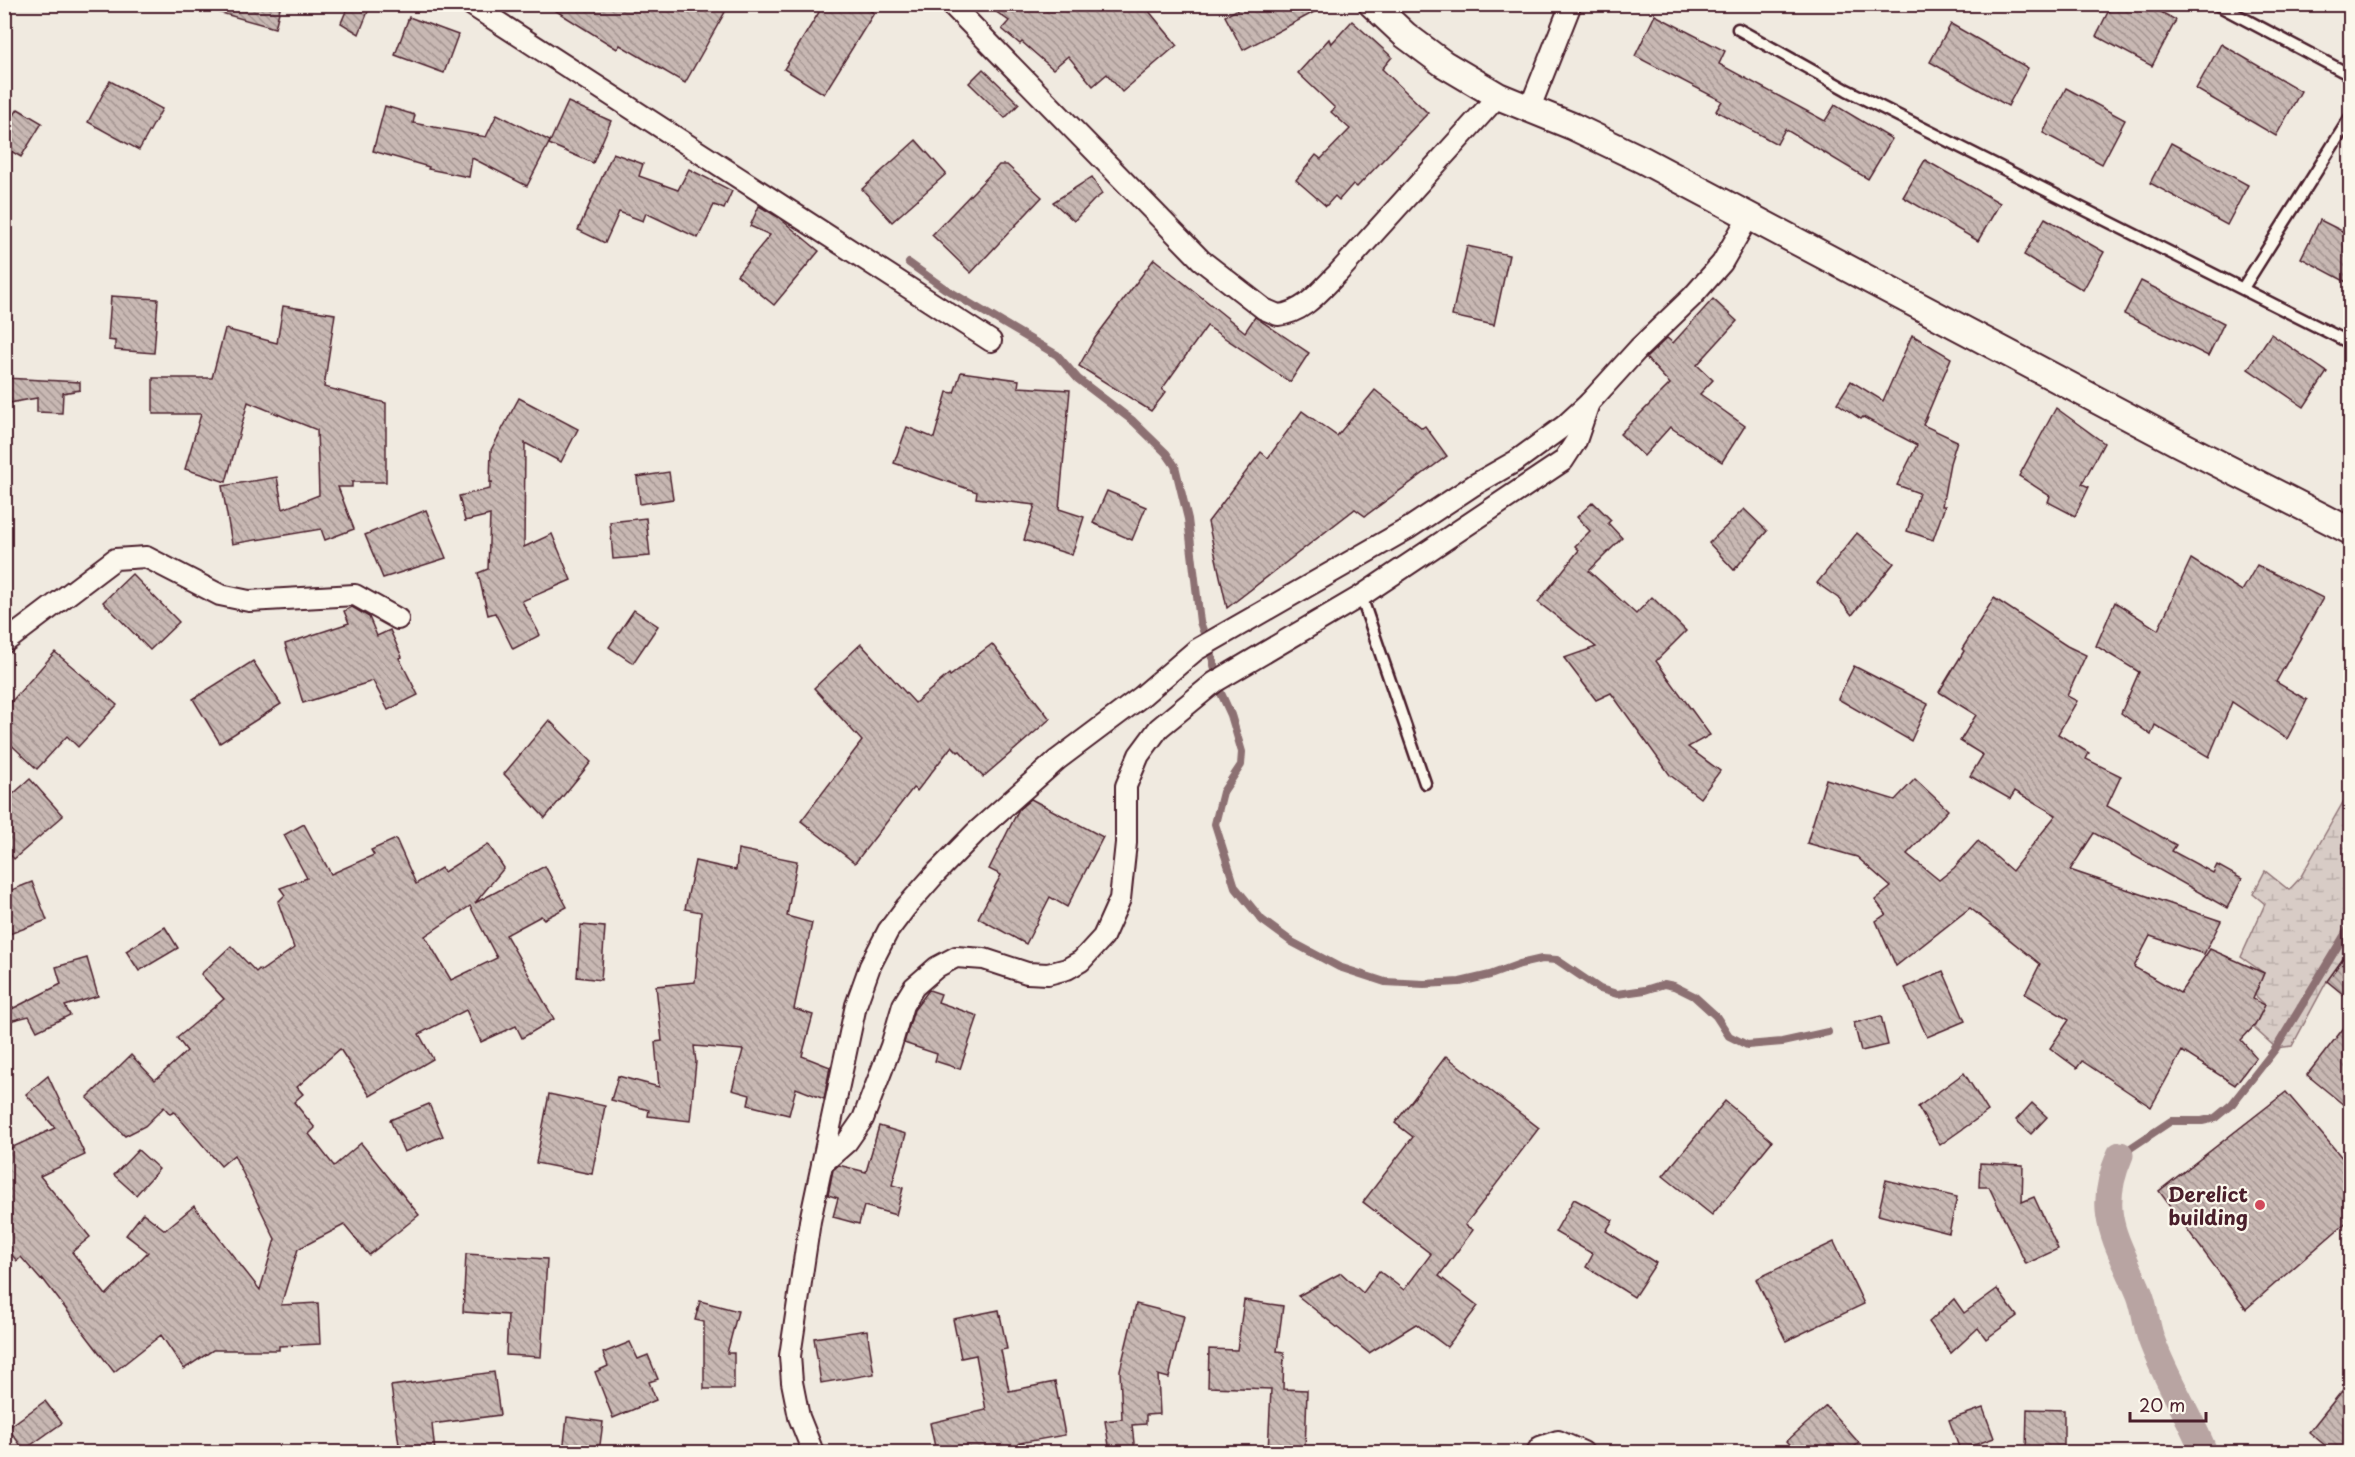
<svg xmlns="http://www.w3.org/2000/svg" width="2355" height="1457" viewBox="0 0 2355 1457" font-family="'Playpen Sans',sans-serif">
	<defs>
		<pattern id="wetland-marsh" width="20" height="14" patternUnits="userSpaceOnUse" patternTransform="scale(1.5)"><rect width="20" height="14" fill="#d8ccc6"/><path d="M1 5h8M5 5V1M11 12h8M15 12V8" fill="none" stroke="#bbafaa"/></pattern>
		<pattern id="building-back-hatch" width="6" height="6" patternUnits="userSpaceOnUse" patternTransform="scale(1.5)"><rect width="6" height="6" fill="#c8b8b3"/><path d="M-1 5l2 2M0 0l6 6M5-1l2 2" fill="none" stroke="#a49592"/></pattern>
	</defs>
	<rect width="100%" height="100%" fill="#f0eae0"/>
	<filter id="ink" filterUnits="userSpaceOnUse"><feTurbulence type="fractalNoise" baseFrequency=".0167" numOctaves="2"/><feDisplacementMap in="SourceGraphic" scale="12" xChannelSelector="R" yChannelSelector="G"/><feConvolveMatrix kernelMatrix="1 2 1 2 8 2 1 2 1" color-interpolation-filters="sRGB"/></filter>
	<g filter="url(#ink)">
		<path fill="url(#wetland-marsh)" stroke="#917678" stroke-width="1.5" d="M2350 790V949L2327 981 2292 1046 2276 1048 2254 1028 2265 1005 2255 995 2264 973 2241 957 2265 904 2253 894 2265 871 2289 890 2300 878Z"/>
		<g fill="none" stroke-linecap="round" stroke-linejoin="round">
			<g stroke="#8c6f72" stroke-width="8">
				<path d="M909 263 944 288 1057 355 1078 379 1133 421 1166 453 1175 466 1188 519 1200 622 1211 652 1220 691 1231 715 1242 752 1241 765 1223 792 1215 824 1235 887 1262 920 1292 942 1339 967 1385 982 1424 984 1460 982 1490 975 1520 964 1542 959 1557 960 1600 989 1617 994 1645 990 1664 984 1674 986 1694 996 1716 1016 1729 1036 1747 1045 1782 1042 1828 1032"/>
				<path d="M2120 1155 2171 1121H2202L2215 1118 2232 1104 2276 1048 2350 926"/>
			</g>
			<path stroke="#b8a4a2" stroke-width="27" d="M2120 1155C2094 1215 2118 1241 2140 1295 2146 1311 2146 1328 2153 1344 2167 1381 2189 1415 2204 1452"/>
		</g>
		<g fill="url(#building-back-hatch)" stroke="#4a1f2b" stroke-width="1.5" fill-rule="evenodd">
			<path d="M215 4H281L275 28 214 11Z"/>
			<path d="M349 4H371L359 34 341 23Z"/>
			<path d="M545 4H713L725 12 685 83 620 45 617 49Z"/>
			<path d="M824 4H860L874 13 824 94 784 69Z"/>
			<path d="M985 4H1143L1177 45 1122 92 1107 74 1093 86 1068 56 1053 69 1022 42 1020 44 1002 29 1009 21Z"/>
			<path d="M1248 4H1329L1243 50 1225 16Z"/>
			<path d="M2112 4H2146L2176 20 2152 66 2096 36Z"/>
			<path d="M1655 15 1725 51 1719 64 1825 121 1835 105 1892 139 1868 179 1785 129 1777 144 1716 111 1722 101 1635 56Z"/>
			<path d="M409 17 458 35 444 73 395 55Z"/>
			<path d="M1352 21 1392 57 1382 69 1428 113 1357 187 1353 184 1339 200 1335 196 1326 206 1296 180 1316 155 1321 159 1350 129 1331 112 1335 108 1298 73 1329 39 1331 44Z"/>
			<path d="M1951 24 2028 68 2008 106 1930 62Z"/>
			<path d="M2221 44 2301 91 2276 136 2196 89Z"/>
			<path d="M983 69 1019 104 1005 118 969 83Z"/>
			<path d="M110 81 162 109 139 150 88 122Z"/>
			<path d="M2066 88 2125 120 2102 164 2043 133Z"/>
			<path d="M568 102 611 121 593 163 549 144Z"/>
			<path d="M385 106 415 115 413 123 486 137 497 114 550 141 527 186 472 158 469 177 428 169 429 167 373 151Z"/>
			<path d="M18 109 42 123 21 157 4 147V130Z"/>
			<path d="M916 140 946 174 892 222 862 189Z"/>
			<path d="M2171 143 2248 185 2227 225 2150 183Z"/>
			<path d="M613 153 643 164 639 176 678 190 689 169 732 191 724 209 714 205 698 238 646 213 643 221 619 212 605 243 578 230Z"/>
			<path d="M1925 160 2000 203 1978 241 1903 197Z"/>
			<path d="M999 165H1007L1042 197 971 273 932 235Z"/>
			<path d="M1092 177 1102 194 1094 200 1074 221 1053 202Z"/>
			<path d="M759 206 778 217 819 251 774 305 737 275 770 235 750 226Z"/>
			<path d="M2045 218 2104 252 2083 290 2024 255Z"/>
			<path d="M2320 220 2350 235V284L2301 258Z"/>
			<path d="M1467 246 1509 255 1494 325 1452 316Z"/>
			<path d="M1154 259 1245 332 1255 317 1309 353 1290 382 1207 326 1162 389 1166 392 1151 411 1079 366 1095 338Z"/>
			<path d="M2141 281 2224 323 2208 356 2124 314Z"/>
			<path d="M111 296 158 299 154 353 115 350V341L108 340Z"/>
			<path d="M1713 299 1737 321 1697 365 1713 380 1700 394 1745 426 1722 462 1670 427 1644 456 1620 434 1670 384 1646 358 1667 338 1673 343Z"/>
			<path d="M283 306 335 314 324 387 386 403V482H352V487H338L354 529 325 540 321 529 232 544 222 486 277 477 283 509 319 495 317 430 248 402 226 482 185 469 201 414H153V378H212L225 329 277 343Z"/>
			<path d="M2271 334 2327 372 2304 407 2248 369Z"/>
			<path d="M1912 335 1951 358 1923 425 1957 441 1950 463 1942 506H1945L1933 540 1907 531 1919 493 1897 485 1917 445 1863 417 1861 419 1837 403 1851 381 1883 401Z"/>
			<path d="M961 372 1019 380 1018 387 1070 390 1059 509 1084 517 1072 555 1024 540 1035 505 976 498 977 492 894 463 907 427 934 438 947 392 954 393Z"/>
			<path d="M4 378 80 382V390L63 393 62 413 37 412V398L4 404Z"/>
			<path d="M1375 390 1422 428 1425 426 1447 456 1365 516 1355 509 1227 608 1208 522 1261 452 1268 458 1302 411 1337 436Z"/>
			<path d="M519 398 578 429 561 462 525 443 524 547 552 534 571 580 522 601 540 635 513 649 495 613 488 615 478 573 488 569 490 515 465 521 459 496 490 489V483L493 482H490L491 450Z"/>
			<path d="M2056 408 2104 443 2082 484 2089 487 2075 516 2048 502 2050 496 2019 476Z"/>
			<path d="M669 472 673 499 640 504 637 477Z"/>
			<path d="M1107 491 1146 507 1132 540 1093 523Z"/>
			<path d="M1593 502 1611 520 1608 523 1622 538 1589 571 1636 614 1652 597 1686 631 1656 661 1710 735 1688 747 1720 771 1700 798 1670 775 1611 693 1596 700 1564 658 1596 647 1538 602 1579 550 1575 546 1590 531 1577 517Z"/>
			<path d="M1744 509 1767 531 1734 570 1709 543Z"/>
			<path d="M426 510 446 558 383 578 365 535Z"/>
			<path d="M646 518 650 556 613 559 610 522Z"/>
			<path d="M1857 533 1894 563 1852 615 1838 598 1817 583Z"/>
			<path d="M2191 559 2242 591 2257 565 2323 598 2276 682 2307 700 2287 739 2232 702 2209 757 2155 725 2151 735 2121 713 2139 672 2096 646 2115 602 2158 630Z"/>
			<path d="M132 574 179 622 150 650 103 602Z"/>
			<path d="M1994 598 2067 646 2086 655 2067 696 2077 701 2058 734 2089 753 2086 759 2121 776 2107 806 2176 845 2172 851 2213 873 2217 865 2242 879 2227 908 2094 833 2070 870 2221 921 2204 954 2150 936 2134 967 2180 993 2210 949 2264 973 2253 999 2265 1005 2255 1025 2241 1040 2256 1057 2235 1085 2182 1051 2151 1107 2082 1061 2077 1068 2050 1048 2069 1020 2025 994 2040 964 1970 908 1896 966 1876 921 1886 914 1875 900 1891 887 1857 857 1807 843 1826 779 1895 800 1915 779 1948 810 1907 854 1939 880 1954 868 1978 841 2012 871 2056 815 2015 791 2010 799 1970 776 1983 755 1960 741 1976 715 1939 692 1964 651 1962 649Z"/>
			<path d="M352 607 369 617 377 636 390 630 402 657 399 658 418 695 388 710 373 681 303 703 285 644 349 623 344 611Z"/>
			<path d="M634 610 658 626 633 663 609 647Z"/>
			<path d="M861 644 915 703 949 674 950 676 992 644 1050 719 983 777 960 751 958 752 952 746 917 791 913 788 855 863 801 821 862 741 814 688Z"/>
			<path d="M55 652 117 705 78 747 67 736 37 769 4 738V710Z"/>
			<path d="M253 661 281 704 220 743 193 699Z"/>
			<path d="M1854 666 1928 704 1911 741 1838 699Z"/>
			<path d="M549 720 591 762 545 818 504 774Z"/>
			<path d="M30 779 63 816 14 859 4 848V802Z"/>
			<path d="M1031 799 1103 837 1067 907 1050 897 1026 944 978 918 1001 875 989 869 1019 809Z"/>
			<path d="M304 824 331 874 374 855 371 850 396 839 416 884 441 868 444 872 488 844 504 868 475 903 545 866 567 907 544 919 541 916 506 935 554 1019 522 1038 516 1026 481 1042 466 1010 419 1034 433 1059 370 1096 340 1049 297 1087 303 1094 294 1102 315 1128 309 1134 334 1166 361 1143 419 1215 369 1255 344 1225 298 1249 281 1305 318 1303 320 1344 279 1346V1350H213L184 1369 161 1335 114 1372 43 1279 41 1280 21 1257 17 1261 4 1246V1151L55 1128 26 1094 48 1076 85 1155 40 1176 90 1237 72 1252 106 1295 148 1252 126 1235 143 1213 165 1230 194 1206 260 1290 275 1239 234 1155 221 1166 174 1112 170 1114 164 1107 145 1126 125 1136 87 1098 131 1055 155 1080 187 1051 177 1038 224 999 201 974 231 946 256 972 259 969 261 971 294 948 278 902 285 895 280 888 307 878 284 835ZM470 906 497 958 451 980 425 936Z"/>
			<path d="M738 849 797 861 787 916 812 923 794 1009 813 1015 802 1056 830 1067 824 1099 796 1088 789 1115 748 1105 750 1095 732 1090 743 1050 694 1046 696 1062 690 1121 648 1116 649 1110 611 1100 618 1076 659 1087 655 1042 662 1041 656 986 695 982 701 912 685 909 695 861 736 870Z"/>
			<path d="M32 882 47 920 4 936V893Z"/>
			<path d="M581 925 605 927 601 980 577 977Z"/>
			<path d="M165 927 178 948 139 971 126 951Z"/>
			<path d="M2350 949V1000L2327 981Z"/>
			<path d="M87 958 98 996 65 1006 70 1015 37 1031 29 1016 9 1021 6 1012 61 984 56 967Z"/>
			<path d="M1943 971 1965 1021 1927 1037 1905 988Z"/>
			<path d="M929 990 941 994 938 1002 978 1016 960 1069 935 1061 937 1054 904 1043 914 1010Z"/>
			<path d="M1881 1016 1888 1045 1861 1051 1854 1023Z"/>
			<path d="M2350 1020V1110L2307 1075Z"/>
			<path d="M1446 1056 1539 1128 1465 1225 1473 1230 1439 1276 1478 1306 1447 1347 1416 1324 1369 1353 1298 1296 1341 1273 1363 1293 1379 1271 1404 1290 1431 1254 1363 1202 1413 1137 1395 1123Z"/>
			<path d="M1964 1073 1988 1111 1940 1145 1918 1107Z"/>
			<path d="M2286 1092 2350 1167V1219L2246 1309 2159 1191Z"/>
			<path d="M549 1094 605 1106 592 1174 536 1163Z"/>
			<path d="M1725 1101 1772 1141 1712 1215 1663 1176Z"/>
			<path d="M2032 1103 2047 1117 2031 1134 2016 1120Z"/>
			<path d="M429 1104 443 1136 404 1152 390 1120Z"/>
			<path d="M879 1126 906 1134 892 1185 903 1188 896 1215 864 1206 859 1224 833 1217 838 1198 828 1195 833 1170 839 1165 866 1172Z"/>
			<path d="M138 1150 159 1169 136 1195 114 1175Z"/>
			<path d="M1980 1163 2023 1165 2022 1202 2034 1197 2058 1249 2026 1264 1989 1187H1979Z"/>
			<path d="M1886 1180 1957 1197 1949 1233 1878 1215Z"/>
			<path d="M1574 1199 1613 1220 1606 1231 1656 1263 1634 1297 1586 1267 1593 1254 1555 1232Z"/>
			<path d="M1834 1242 1864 1304 1786 1341 1756 1279Z"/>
			<path d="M466 1254 547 1259 541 1357 506 1355 508 1315 463 1312Z"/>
			<path d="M1997 1289 2017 1316 1986 1339 1978 1328 1951 1353 1929 1322 1954 1299 1964 1313Z"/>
			<path d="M1244 1300 1283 1306 1277 1351 1284 1352 1283 1389 1307 1390 1305 1452H1268L1271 1389 1208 1387 1209 1349 1237 1350Z"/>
			<path d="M700 1301 738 1311 727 1353H734V1389H704V1322L695 1320Z"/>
			<path d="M1136 1304 1184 1316 1169 1378 1158 1375 1160 1414 1146 1415V1424L1132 1425 1135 1452H1110L1105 1421 1122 1419 1120 1370Z"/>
			<path d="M999 1310 1007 1349 1001 1350 1009 1391 1055 1382 1065 1435 1019 1443 1021 1452H936L930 1423 986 1410 976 1355 961 1358 953 1319Z"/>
			<path d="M867 1330 874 1374 821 1383 814 1338Z"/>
			<path d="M630 1342 638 1359 648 1355 658 1379 649 1382 656 1400 613 1418 595 1372 608 1366 603 1353Z"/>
			<path d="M494 1372 500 1415 432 1424 435 1452H400L391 1386Z"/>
			<path d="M2350 1381V1452H2333L2309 1432Z"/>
			<path d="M45 1401 62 1423 24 1450 8 1428Z"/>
			<path d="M1826 1406 1859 1443 1848 1452H1797L1787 1441Z"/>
			<path d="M1983 1408 1994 1438 1960 1450 1949 1420Z"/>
			<path d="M2027 1409 2064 1410V1452H2026Z"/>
			<path d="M567 1417 603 1422 599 1452H563Z"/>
		</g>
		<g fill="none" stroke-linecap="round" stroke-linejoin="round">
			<defs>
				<g id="service">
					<path d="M2216 4 2350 75"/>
					<path d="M1738 29 1847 90 2350 343"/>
					<path d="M2243 288 2350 118"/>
					<path d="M1361 596 1425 783"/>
				</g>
				<g id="minor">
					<path d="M470 4 991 341"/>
					<path d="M951 4 1201 260 1264 309 1278 315C1304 313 1321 290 1338 273L1498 96"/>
					<path d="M1529 110 1571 4"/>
					<path d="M4 643 115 559 146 557 220 595 249 601 355 595 398 619"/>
					<path d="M822 1164 847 1142 863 1119 891 1046 903 1005 914 987 937 967 956 957 984 959 1027 973 1048 974 1067 969 1081 961 1103 937 1120 899 1126 843V786L1139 755 1159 728 1215 682 1361 596 1563 461 1576 441 1589 403"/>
					<path d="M813 1452 799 1417 792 1382 790 1356 810 1221 856 1005 870 966 888 931 906 907 937 872 976 832 1057 760 1141 697 1196 650 1409 528 1474 485 1516 461 1564 426 1589 403 1639 348 1692 297 1722 263 1749 216"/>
					<path d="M1537 1452 1540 1447 1558 1441 1583 1452"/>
				</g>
				<path id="tertiary" d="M1372 4 1405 35 1444 64 1498 96 1572 126 1643 160 2178 443 2350 531"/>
			</defs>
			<use href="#service" stroke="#4a1f2b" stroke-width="15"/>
			<use href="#minor" stroke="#4a1f2b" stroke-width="24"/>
			<use href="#tertiary" stroke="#4a1f2b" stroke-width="30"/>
			<use href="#service" stroke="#fbf7ec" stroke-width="10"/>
			<use href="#minor" stroke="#fbf7ec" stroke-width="20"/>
			<use href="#tertiary" stroke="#fbf7ec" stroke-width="26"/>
		</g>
	</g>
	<circle fill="#d1495b" stroke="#fbf7ec" stroke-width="2" cx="2260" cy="1205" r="6"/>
	<g text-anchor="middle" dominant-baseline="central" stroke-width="4.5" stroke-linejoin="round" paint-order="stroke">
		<g font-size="20" font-weight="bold" fill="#4a1f2b" stroke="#fbf7ec" text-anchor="end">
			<text x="2248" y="1194">Derelict<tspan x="2248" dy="23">building</tspan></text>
		</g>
	</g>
	<rect width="2355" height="1457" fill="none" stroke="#fbf7ec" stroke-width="24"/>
	<rect x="12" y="12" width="2331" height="1433" fill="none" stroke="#4a1f2b" stroke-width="2" filter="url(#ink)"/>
	<path d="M2130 1412v9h76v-9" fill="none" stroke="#4a1f2b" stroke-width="3"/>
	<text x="2139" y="1412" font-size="18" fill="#4a1f2b" stroke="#fbf7ec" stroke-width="4.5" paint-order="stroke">20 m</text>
</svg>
